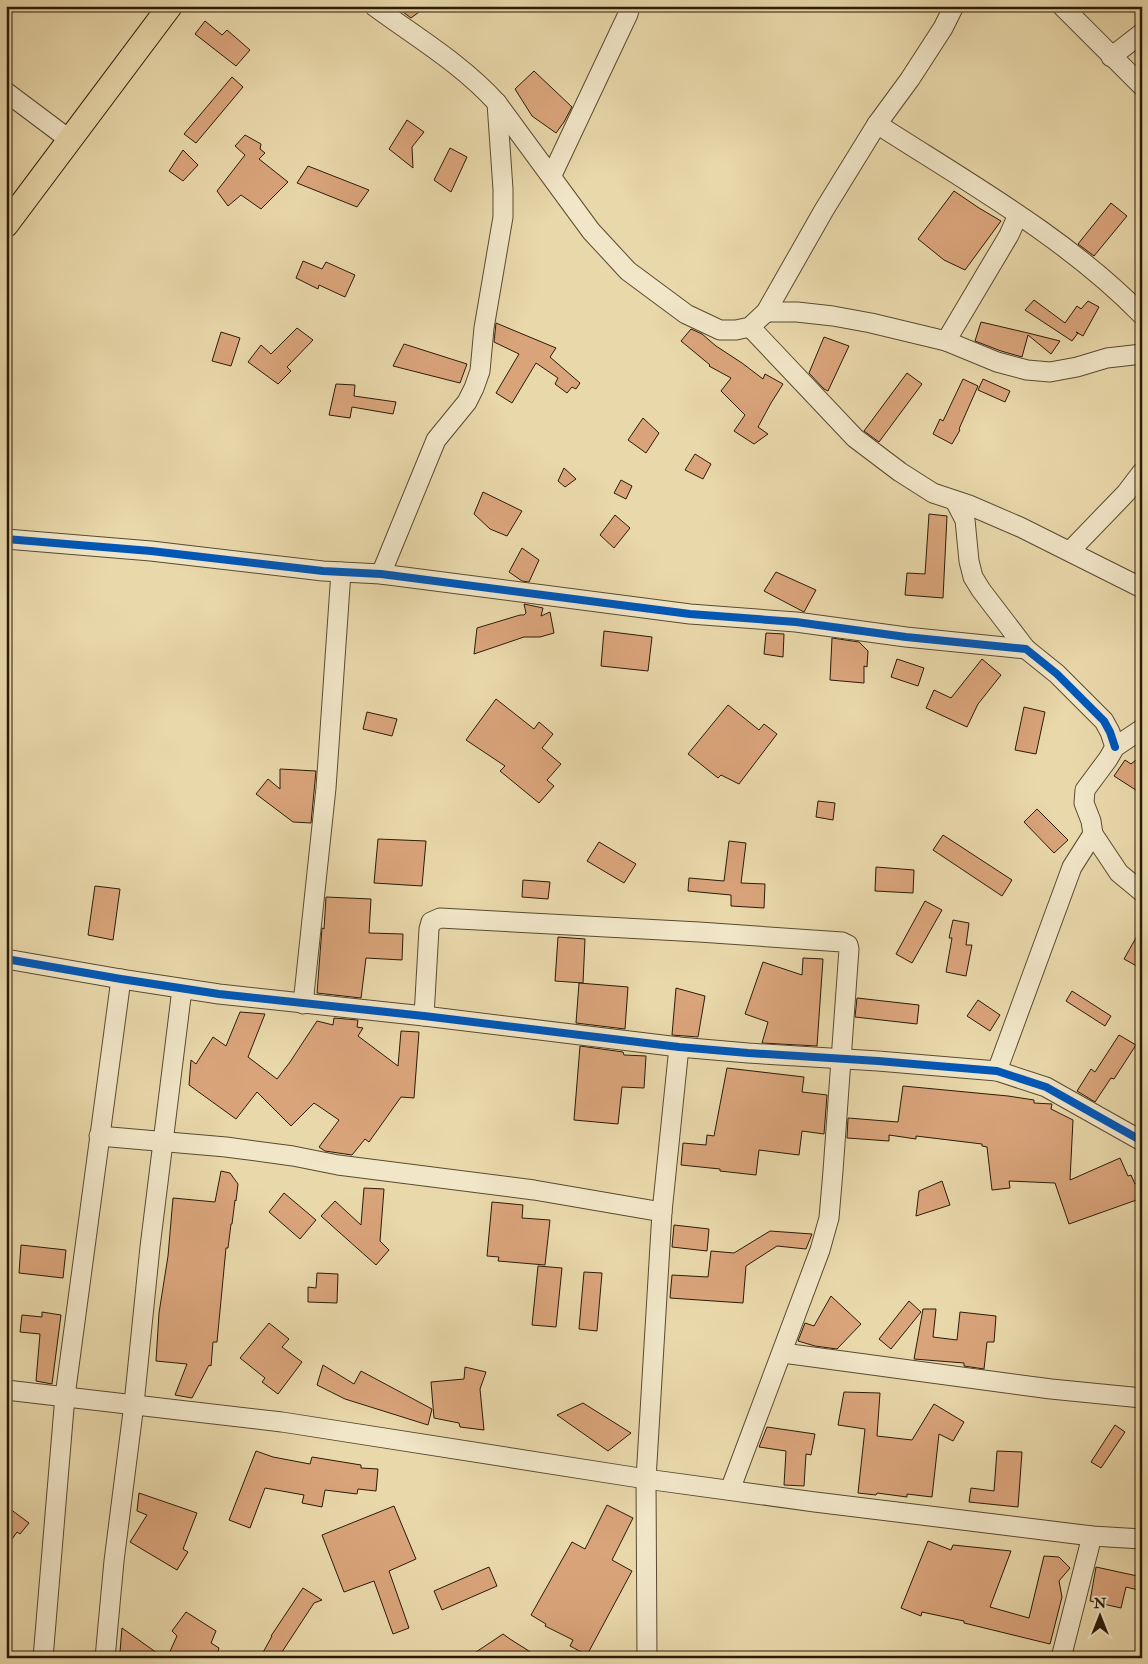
<svg xmlns="http://www.w3.org/2000/svg" width="1148" height="1664" viewBox="0 0 1148 1664" font-family="'IM FELL Double Pica',serif">
	<rect width="100%" height="100%" fill="#e9d8aa"/>
	<filter id="stains"><feTurbulence type="fractalNoise" baseFrequency=".004" numOctaves="4"/><feColorMatrix values="0 0 0 0 .2 0 0 0 0 .09 0 0 0 0 .02 0 0 0 .5 -.17"/></filter>
	<radialGradient id="worn" r=".72"><stop offset=".6" stop-color="#630" stop-opacity="0"/><stop offset="1" stop-color="#630" stop-opacity=".3"/></radialGradient>
	<g fill="#daa47b" stroke="#2b1b07">
		<path d="M395 6H427L411 18Z"/>
		<path d="M205 21 222 35 227 30 250 50 236 66 195 34Z"/>
		<path d="M534 71 572 107 564 122 556 133 532 116 515 89Z"/>
		<path d="M232 77 243 87 196 143 184 134Z"/>
		<path d="M407 120 424 132 412 147 413 168 389 149Z"/>
		<path d="M245 135 261 144 260 149 265 153 259 159 288 182 261 209 241 195 228 206 217 191 245 155 235 146Z"/>
		<path d="M450 148 467 157 451 192 434 180Z"/>
		<path d="M183 150 198 165 183 181 169 171Z"/>
		<path d="M308 166 369 190 357 207 297 183Z"/>
		<path d="M954 191 979 208 1001 221 965 270 944 260 918 239Z"/>
		<path d="M1111 203 1127 216 1094 256 1078 244Z"/>
		<path d="M303 261 322 269 326 262 355 275 345 297 319 285 318 289 296 278Z"/>
		<path d="M1034 300 1065 323 1077 306 1081 309 1088 301 1099 307 1083 336 1076 332 1078 333 1072 341 1025 310Z"/>
		<path d="M981 322 1028 333 1060 341 1051 354 1028 335 1022 357 1001 351 975 341Z"/>
		<path d="M496 323 556 348 550 357 580 383 576 389 572 387 567 393 555 384 558 378 536 363 512 403 496 393 519 354 494 342Z"/>
		<path d="M297 328 313 340 287 367 291 371 278 384 248 362 261 345 271 354Z"/>
		<path d="M691 329 702 334 716 346 742 363 763 379 765 374 783 384 771 403 758 427 768 434 754 444 734 431 745 415 721 391 731 378 709 366 710 365 681 341Z"/>
		<path d="M221 332 240 338 231 366 212 361Z"/>
		<path d="M824 337 849 346 828 391 824 389 809 373Z"/>
		<path d="M404 344 467 364 460 383 393 366Z"/>
		<path d="M907 373 922 384 879 442 864 431Z"/>
		<path d="M963 379 978 386 959 429 960 430 952 444 933 434 940 419 943 421Z"/>
		<path d="M983 379 1010 391 1005 402 978 390Z"/>
		<path d="M336 384 355 385 354 396 396 402 393 414 352 407 350 418 329 415Z"/>
		<path d="M643 418 659 433 646 453 628 440Z"/>
		<path d="M695 454 711 464 703 479 685 470Z"/>
		<path d="M564 468 576 479 565 487 558 481Z"/>
		<path d="M621 480 632 486 626 499 614 493Z"/>
		<path d="M483 492 522 511 507 536 490 529 474 514Z"/>
		<path d="M929 514 947 516 943 598 905 595 907 573 925 574Z"/>
		<path d="M615 515 630 528 614 548 600 535Z"/>
		<path d="M522 548 539 560 529 582 522 581 509 572Z"/>
		<path d="M776 572 816 590 804 612 764 591Z"/>
		<path d="M524 604 543 608 541 616 550 612 554 633 540 637H524L474 654 477 628 520 615H524L526 613Z"/>
		<path d="M604 631 652 637 648 671 601 666Z"/>
		<path d="M766 633 784 634 783 657 764 654Z"/>
		<path d="M832 638 859 642 868 651 867 667 864 666V683L830 680Z"/>
		<path d="M897 659 924 668 918 686 891 677Z"/>
		<path d="M982 659 1001 675 978 704 967 727 926 708 934 690 951 698Z"/>
		<path d="M496 699 534 729 539 722 553 734 542 748 561 764 547 780 554 786 539 803 500 771 505 766 466 740Z"/>
		<path d="M728 705 759 730 764 724 777 734 739 784 721 775 718 778 688 754Z"/>
		<path d="M1024 707 1045 712 1036 754 1015 750Z"/>
		<path d="M367 712 397 719 392 736 363 729Z"/>
		<path d="M1142 755V794L1114 776 1125 760 1131 764Z"/>
		<path d="M280 769 316 771 311 823 293 822 256 794 268 779 280 789Z"/>
		<path d="M818 801 835 803 833 820 816 817Z"/>
		<path d="M1037 809 1068 840 1054 853 1024 822Z"/>
		<path d="M943 835 1012 880 1002 896 933 850Z"/>
		<path d="M378 839 426 841 422 886 374 883Z"/>
		<path d="M729 841 746 843 741 883 765 884 764 908 731 906V895L688 891 689 878 724 881Z"/>
		<path d="M599 842 636 864 624 883 587 861Z"/>
		<path d="M876 867 914 870 913 893 875 891Z"/>
		<path d="M523 880 550 882 548 899 522 897Z"/>
		<path d="M95 886 120 889 113 940 88 935Z"/>
		<path d="M326 897 371 899 369 933 403 934 402 960 366 958 361 998 317 993 322 928 324 929Z"/>
		<path d="M925 901 942 910 912 963 896 954Z"/>
		<path d="M953 920 969 923 966 945H972L966 976 946 972 952 938H949Z"/>
		<path d="M1142 927V969L1124 959Z"/>
		<path d="M558 937 585 939 583 983 555 981Z"/>
		<path d="M803 958 823 959 817 1046 762 1043 768 1022 745 1014 763 962 802 975Z"/>
		<path d="M579 983 628 987 625 1029 576 1023Z"/>
		<path d="M676 988 705 996 698 1037 672 1035Z"/>
		<path d="M1072 991 1111 1016 1105 1026 1066 1001Z"/>
		<path d="M857 998 919 1005 917 1024 855 1017Z"/>
		<path d="M978 1000 1000 1015 990 1031 967 1016Z"/>
		<path d="M240 1012 265 1014 248 1057 277 1079 290 1062 317 1021 333 1025 334 1018 358 1020 357 1027 363 1028 358 1036 398 1066 401 1031 419 1032 414 1098 401 1097 369 1142 365 1139 352 1155 325 1151 319 1147 339 1120 314 1103 291 1126 257 1092 236 1119 189 1085 191 1060 196 1064 213 1037 226 1046Z"/>
		<path d="M1119 1035 1136 1045 1114 1079 1111 1078 1095 1102 1077 1091 1091 1069 1095 1072Z"/>
		<path d="M580 1046 623 1052 624 1055 646 1056 644 1088 622 1087 618 1124 574 1120Z"/>
		<path d="M727 1068 804 1077 802 1092 827 1095 824 1134 802 1131 799 1155 759 1150 756 1175 720 1171V1169L681 1165 683 1143 706 1145 707 1135 714 1136Z"/>
		<path d="M903 1086 1008 1096 1034 1100V1103L1052 1104 1051 1109 1073 1120 1070 1180 1120 1158 1128 1176 1131 1175 1135 1184 1142 1181V1198L1069 1224 1055 1183 1009 1181 1010 1188 992 1190 987 1147 982 1146V1144L916 1136V1139L889 1135V1141L847 1138 848 1118 898 1122Z"/>
		<path d="M221 1171 230 1173 238 1184 236 1201 235 1200 232 1224H231L228 1248H226L217 1342H213L211 1366 209 1365 192 1398 175 1395 187 1364 156 1361 159 1313 168 1256 173 1198 215 1202Z"/>
		<path d="M942 1181 950 1205 916 1216 919 1191Z"/>
		<path d="M364 1188 384 1189 380 1241 389 1250 376 1265 321 1216 335 1201 361 1225Z"/>
		<path d="M284 1193 316 1220 300 1239 269 1212Z"/>
		<path d="M492 1202 523 1205 522 1218 550 1220 545 1265 498 1261 499 1257 487 1256Z"/>
		<path d="M674 1225 709 1229 707 1251 672 1247Z"/>
		<path d="M770 1231 812 1234 806 1249 777 1246 746 1266 743 1303 670 1298 672 1275 708 1277 711 1251 734 1253Z"/>
		<path d="M21 1245 66 1250 63 1278 19 1273Z"/>
		<path d="M538 1266 562 1268 556 1327 532 1325Z"/>
		<path d="M584 1272 602 1273 597 1331 579 1329Z"/>
		<path d="M317 1273 338 1274 337 1303 308 1302V1287L316 1288Z"/>
		<path d="M831 1296 861 1324 837 1349 815 1346 798 1341 805 1323 814 1326Z"/>
		<path d="M909 1301 921 1312 891 1349 879 1339Z"/>
		<path d="M923 1309H936L933 1337 957 1340 960 1312 996 1316 994 1342H987L984 1369 964 1366V1363L914 1359Z"/>
		<path d="M42 1312 61 1315 52 1384 36 1381 40 1334 20 1332 22 1315 42 1317Z"/>
		<path d="M269 1323 289 1339 282 1347 302 1362 278 1394 262 1382 265 1378 240 1358Z"/>
		<path d="M323 1365 354 1384 361 1371 432 1409 428 1425 345 1399 317 1385Z"/>
		<path d="M465 1367 486 1372 480 1389 484 1430 460 1427 459 1423 434 1418 431 1382 464 1379Z"/>
		<path d="M844 1392 880 1393 877 1436 912 1440 934 1404 964 1422 953 1441 939 1434 932 1497 907 1494V1497L877 1493 876 1495 858 1493 865 1429 838 1425Z"/>
		<path d="M583 1403 631 1433 608 1451 557 1415Z"/>
		<path d="M1115 1425 1125 1432 1101 1468 1091 1462Z"/>
		<path d="M767 1427 815 1434 811 1455 806 1454 804 1486 784 1485 786 1451 759 1447Z"/>
		<path d="M256 1451 273 1457 310 1464 312 1457 361 1465V1468L378 1469 376 1491 358 1489 357 1494 325 1490 322 1507 302 1503 304 1495 265 1488 250 1528 229 1520Z"/>
		<path d="M997 1451 1022 1452 1018 1507 969 1502 971 1488 994 1491Z"/>
		<path d="M139 1493 197 1513 183 1549 188 1552 177 1570 130 1542 147 1515 137 1511Z"/>
		<path d="M607 1505 633 1518 612 1560 632 1571 587 1655 570 1646 573 1640 545 1626 546 1624 531 1615 572 1542 585 1549Z"/>
		<path d="M6 1506 29 1523 20 1534 17 1532 6 1548Z"/>
		<path d="M394 1506 416 1559 389 1571 409 1628 393 1634 374 1581 344 1592 322 1535Z"/>
		<path d="M928 1541 951 1550 953 1545 1011 1551 990 1607 1029 1618 1044 1556 1059 1557 1070 1568 1059 1581 1062 1597 1050 1644 964 1623V1621L922 1612 921 1616 901 1608Z"/>
		<path d="M489 1567 497 1586 442 1610 434 1591Z"/>
		<path d="M1096 1567 1142 1577V1591L1126 1587 1121 1608 1090 1601Z"/>
		<path d="M303 1588 322 1600 314 1603 278 1658H260L272 1636H271Z"/>
		<path d="M186 1612 216 1631 211 1643 219 1648 216 1658H167L177 1636 172 1631Z"/>
		<path d="M122 1628 164 1658H128L120 1652Z"/>
		<path d="M503 1634 510 1639 540 1658H467Z"/>
	</g>
	<g fill="none" stroke-linecap="round" stroke-linejoin="round">
		<defs>
			<g id="minor">
				<path d="M374 6C416 37 462 64 497 103L591 231 628 271 686 314 720 330H736L750 327 766 312 824 210 877 124 910 79 943 28 954 6"/>
				<path d="M1062 6 1142 86"/>
				<path d="M1111 57 1142 33"/>
				<path d="M6 92 70 140"/>
				<path d="M877 124C967 182 1067 238 1142 315"/>
				<path d="M552 175 628 14 630 6"/>
				<path d="M766 312H797L833 316 871 323 946 341 997 362 1027 370 1050 372 1077 367 1107 358 1142 354"/>
				<path d="M750 327 855 438 900 472 933 493 969 505 1020 527 1142 588"/>
				<path d="M946 341 1009 235 1018 215"/>
				<path d="M955 501 965 520 969 561 973 577 981 590 1026 649"/>
				<path d="M6 539 151 551 323 571 381 574 690 614 796 622 906 637 1026 649 1057 674 1104 721 1110 732 1115 747"/>
				<path d="M1070 551 1126 493 1142 472"/>
				<path d="M381 574 436 440 467 402 474 388 480 371 484 328 503 217V189L497 103"/>
				<path d="M1093 834 1119 873 1142 892"/>
				<path d="M6 959 121 979 219 994 424 1016 679 1047 748 1053 878 1061 997 1071 1046 1087 1142 1141"/>
				<path d="M303 1004 326 788 341 572"/>
				<path d="M424 1016 429 929 431 922 440 918 699 932 842 942 848 945 849 949 833 1171 829 1218 820 1250 730 1490"/>
				<path d="M997 1071 1072 867 1093 834 1091 821 1084 803 1085 790 1108 759 1115 747 1142 729"/>
				<path d="M99 1136 226 1147 293 1156 338 1165 534 1190 662 1212 646 1479 647 1658"/>
				<path d="M662 1212 679 1047"/>
				<path d="M783 1353 1051 1389 1142 1398"/>
				<path d="M6 1390 282 1422 646 1479 815 1502 1092 1536 1142 1539"/>
				<path d="M43 1658 65 1396 121 979"/>
				<path d="M105 1658 114 1561 134 1404 150 1247 182 989"/>
				<path d="M1061 1658 1092 1536"/>
			</g>
			<path id="major" d="M6 225 170 6"/>
		</defs>
		<use href="#minor" stroke="#5a4a30" stroke-width="21"/>
		<use href="#major" stroke="#2b1b07" stroke-width="26"/>
		<use href="#minor" stroke="#f1e6c8" stroke-width="19"/>
		<use href="#major" stroke="#e9d8aa" stroke-width="24"/>
		<defs>
			<g id="cycleway">
				<path d="M6 539 151 551 323 571 381 574 690 614 796 622 906 637 1026 649 1057 674 1104 721 1110 732 1115 747"/>
				<path d="M6 959 121 979 219 994 424 1016 679 1047 748 1053 878 1061 997 1071 1046 1087 1142 1141"/>
			</g>
		</defs>
		<use href="#cycleway" stroke="#f1e6c8" stroke-width="11"/>
		<use href="#cycleway" stroke="#0057b8" stroke-width="8"/>
	</g>
	<rect width="1148" height="1664" fill="none" stroke="#e9d8aa" stroke-width="25"/>
	<rect x="8" y="8" width="1133" height="1649" fill="none" stroke="#2b1b07" stroke-width="2.5"/>
	<rect x="12" y="12" width="1123" height="1639" fill="none" stroke="#2b1b07"/>
	<g transform="translate(1100 1616)" stroke="#f1e6c8" stroke-width="4" paint-order="stroke">
	<path d="M0-4L9 19L0 12L-9 19Z" fill="#2b1b07"/>
	<text y="-8" font-size="14" font-weight="bold" text-anchor="middle" fill="#2b1b07">N</text>
	</g>
	<rect width="100%" height="100%" filter="url(#stains)"/>
	<rect width="100%" height="100%" fill="url(#worn)"/>
</svg>
